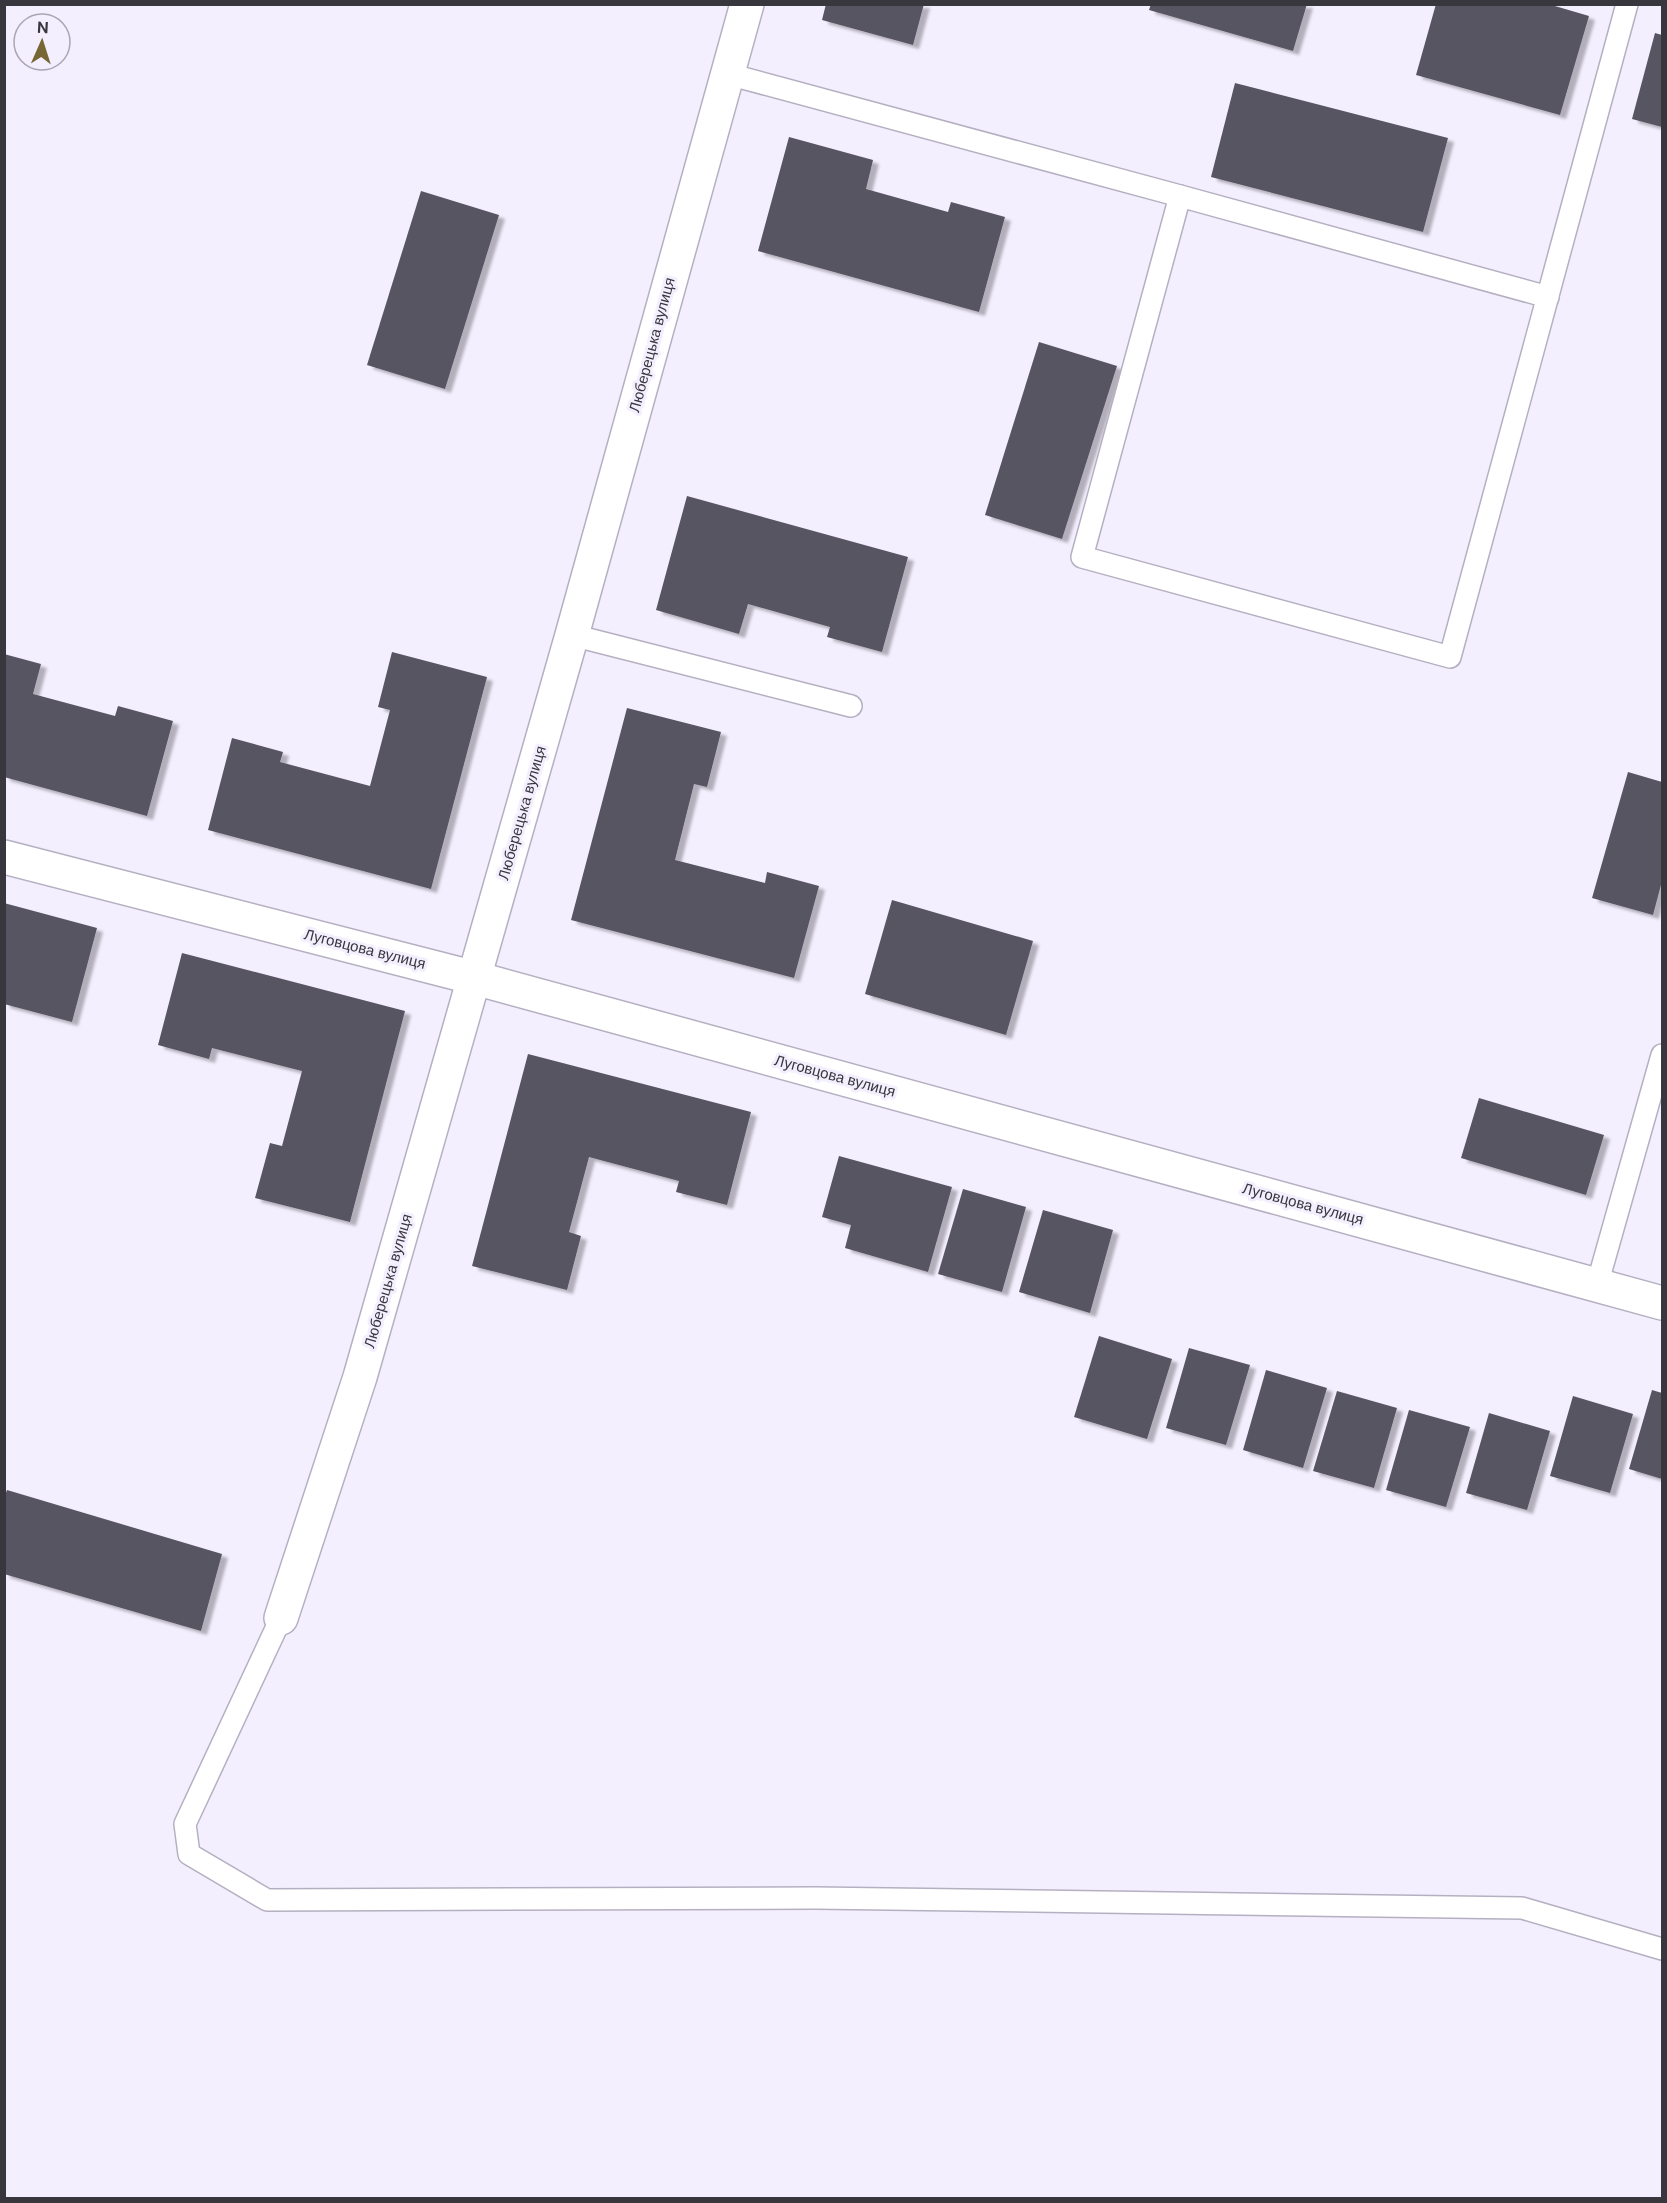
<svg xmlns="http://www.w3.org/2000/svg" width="1667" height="2203" viewBox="0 0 1667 2203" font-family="'DM Sans',sans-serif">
	<defs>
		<filter id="shadow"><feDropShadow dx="6" dy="4" stdDeviation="1.5" flood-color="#0004"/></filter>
	</defs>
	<rect width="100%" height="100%" fill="#f4effe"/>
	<g fill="#595463" filter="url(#shadow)">
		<path d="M826 4H924L913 45 822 20Z"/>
		<path d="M1151 4H1307L1293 51 1149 10Z"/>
		<path d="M1436 4H1548L1589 16 1560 115 1416 75Z"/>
		<path d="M1655 33 1662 35V127L1632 119Z"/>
		<path d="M1235 83 1448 138 1423 232 1211 177Z"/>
		<path d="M789 137 873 160 866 189 948 212 951 202 1005 217 979 312 758 251Z"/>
		<path d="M421 191 499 215 445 389 367 365Z"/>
		<path d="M1039 342 1117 366 1062 539 985 515Z"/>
		<path d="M687 496 908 557 882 652 827 637 830 627 748 604 739 634 656 610Z"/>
		<path d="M392 652 487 677 431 889 208 830 232 738 283 752 280 762 370 786 390 710 378 707Z"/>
		<path d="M4 654 41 664 33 694 115 716 118 706 173 721 147 816 4 777Z"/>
		<path d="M627 708 721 732 707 787 694 784 675 860 765 883 767 872 819 886 794 978 571 920Z"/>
		<path d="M1628 772 1662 782V881L1653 915 1592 898Z"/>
		<path d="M892 900 1033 941 1006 1035 865 994Z"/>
		<path d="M4 903 97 928 72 1022 4 1004Z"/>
		<path d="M182 953 405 1011 350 1222 255 1198 270 1143 282 1146 302 1071 212 1048 209 1059 158 1045Z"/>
		<path d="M528 1054 751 1112 727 1205 676 1192 679 1181 589 1157 569 1232 581 1236 567 1290 472 1266Z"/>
		<path d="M1479 1098 1604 1135 1586 1195 1461 1158Z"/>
		<path d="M839 1156 952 1187 928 1272 845 1248 851 1225 822 1217Z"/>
		<path d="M963 1189 1026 1207 1002 1292 938 1274Z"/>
		<path d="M1043 1210 1113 1230 1090 1313 1019 1292Z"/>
		<path d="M1099 1336 1172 1359 1147 1439 1074 1417Z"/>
		<path d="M1189 1348 1250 1365 1226 1445 1166 1428Z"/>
		<path d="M1266 1370 1327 1388 1303 1468 1243 1450Z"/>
		<path d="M1652 1390 1662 1393V1479L1629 1469Z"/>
		<path d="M1337 1391 1397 1408 1374 1488 1313 1471Z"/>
		<path d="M1573 1396 1633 1414 1610 1493 1550 1476Z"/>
		<path d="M1409 1410 1470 1427 1446 1507 1386 1490Z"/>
		<path d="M1489 1413 1550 1431 1527 1510 1466 1493Z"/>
		<path d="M7 1490 222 1554 201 1631 4 1574V1498Z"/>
	</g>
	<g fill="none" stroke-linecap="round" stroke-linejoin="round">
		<defs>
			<g id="service">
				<path d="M728 74 1180 196 1082 557 1450 657 1627 4"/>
				<path d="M1180 196 1548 297"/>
				<path d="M572 635 851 706"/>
				<path d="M1597 1285 1662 1055"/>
				<path d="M281 1618 185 1824 189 1854 267 1900 815 1898 1522 1908 1662 1949"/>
			</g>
			<g id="minor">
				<path d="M4 857 475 978 1662 1303"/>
				<path d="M281 1618 360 1377 572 635 747 4"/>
			</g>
		</defs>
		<use href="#service" stroke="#b5b0c1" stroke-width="24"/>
		<use href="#minor" stroke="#b5b0c1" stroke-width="36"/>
		<use href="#service" stroke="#fff" stroke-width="21"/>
		<use href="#minor" stroke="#fff" stroke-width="33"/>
	</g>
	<g text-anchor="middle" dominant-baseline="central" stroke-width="6" stroke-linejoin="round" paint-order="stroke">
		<g font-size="15" fill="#39373e" stroke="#f4effe">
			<text transform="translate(652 345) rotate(-75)">Люберецька вулиця</text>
			<text transform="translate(522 813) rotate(-74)">Люберецька вулиця</text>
			<text transform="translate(365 949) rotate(14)">Луговцова вулиця</text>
			<text transform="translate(835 1076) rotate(15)">Луговцова вулиця</text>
			<text transform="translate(1303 1204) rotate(15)">Луговцова вулиця</text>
			<text transform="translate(388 1281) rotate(-74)">Люберецька вулиця</text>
		</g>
	</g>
	<rect width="1667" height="2203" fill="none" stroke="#39373e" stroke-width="12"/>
	<g transform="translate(42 42) rotate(3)"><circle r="28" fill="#f4effe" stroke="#a9a5b1" stroke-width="1.5"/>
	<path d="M0-4.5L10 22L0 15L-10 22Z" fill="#766735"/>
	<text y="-9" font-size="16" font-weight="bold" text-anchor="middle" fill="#39373e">N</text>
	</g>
</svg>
